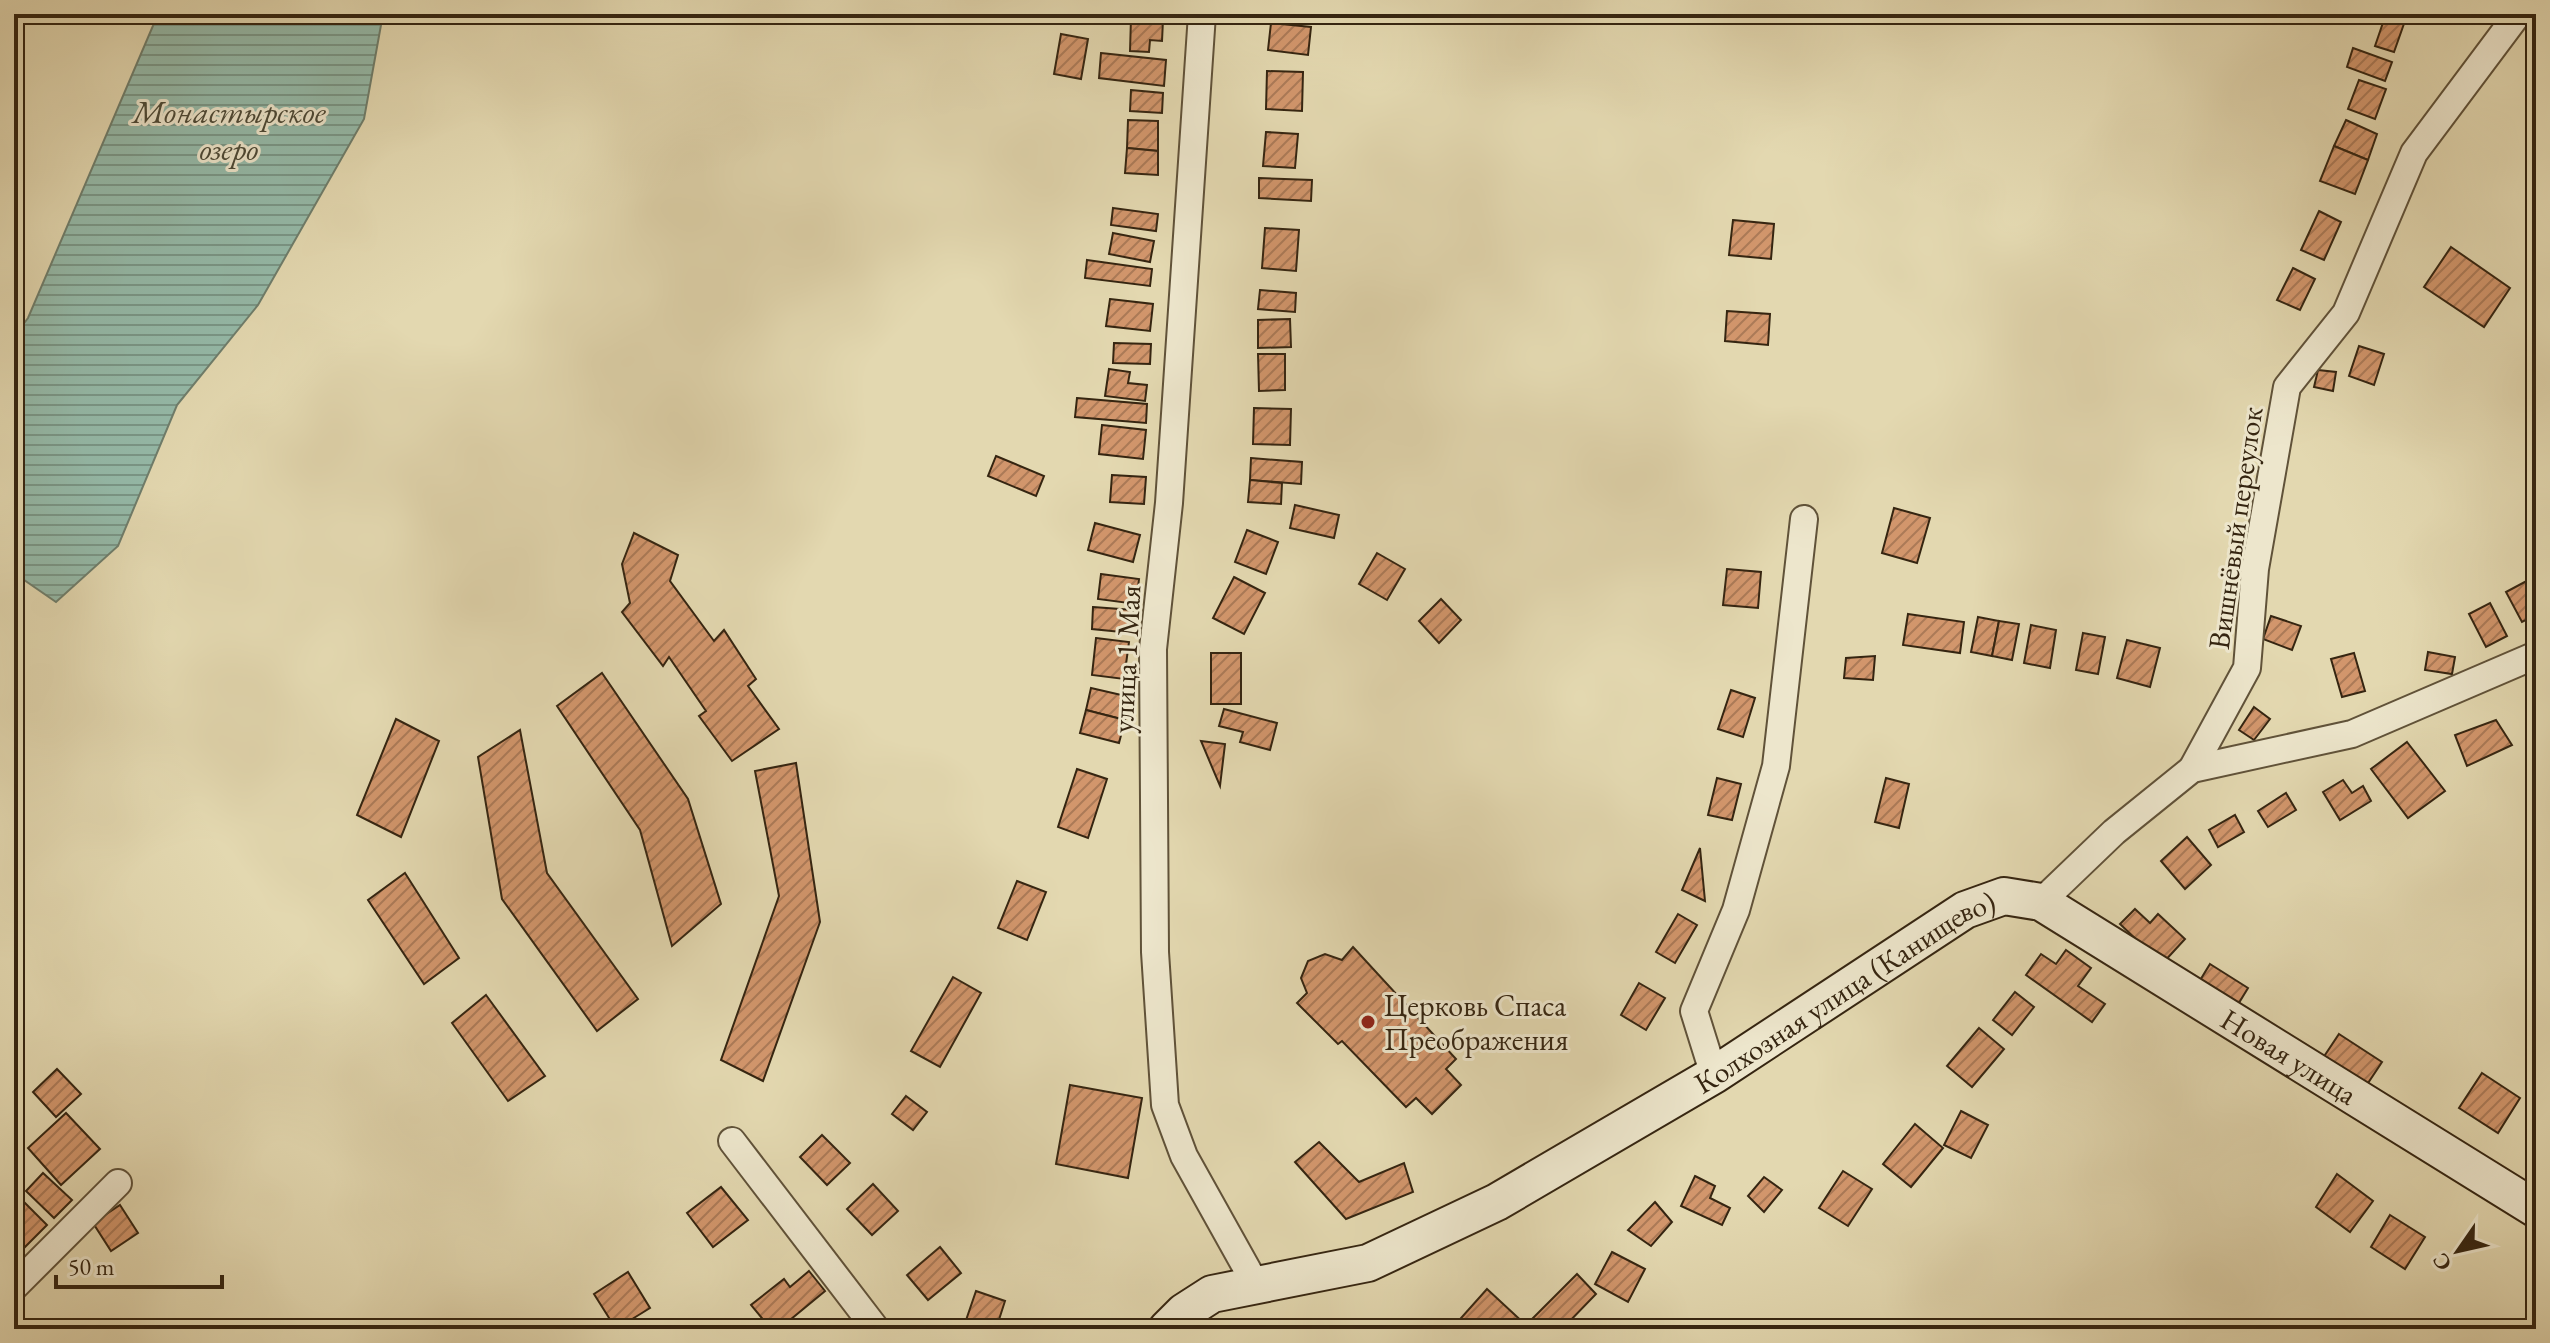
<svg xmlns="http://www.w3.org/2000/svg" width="2550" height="1343" viewBox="0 0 2550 1343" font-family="'EB Garamond',serif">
	<defs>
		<pattern id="water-rules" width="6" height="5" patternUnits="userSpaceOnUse" patternTransform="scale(2)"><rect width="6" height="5" fill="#95baa9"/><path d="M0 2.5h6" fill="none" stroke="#7a9788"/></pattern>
		<pattern id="building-hatch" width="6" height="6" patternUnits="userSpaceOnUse" patternTransform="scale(2)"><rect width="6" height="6" fill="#d2966c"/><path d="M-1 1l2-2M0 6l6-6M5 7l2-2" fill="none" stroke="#ab7a57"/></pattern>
	</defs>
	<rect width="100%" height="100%" fill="#e3d8b0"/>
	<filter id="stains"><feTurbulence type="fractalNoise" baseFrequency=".0025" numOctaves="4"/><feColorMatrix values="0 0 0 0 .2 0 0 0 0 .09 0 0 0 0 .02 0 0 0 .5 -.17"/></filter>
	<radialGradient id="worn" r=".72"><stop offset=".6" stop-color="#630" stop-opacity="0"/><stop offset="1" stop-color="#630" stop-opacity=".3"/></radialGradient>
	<path fill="url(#water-rules)" stroke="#6f7e6c" stroke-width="2" d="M158 14H383L364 119 258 305 177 405 118 546 56 602 14 573V336L28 318Z"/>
	<g fill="url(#building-hatch)" stroke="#352511" stroke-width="2">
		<path d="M2386 14 2406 18 2394 52 2375 46Z"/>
		<path d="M1131 18 1163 20 1162 41 1150 40 1149 52 1130 51Z"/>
		<path d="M1271 23 1311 27 1308 55 1268 50Z"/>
		<path d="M1061 34 1088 39 1081 79 1054 74Z"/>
		<path d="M2353 48 2392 62 2385 81 2347 67Z"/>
		<path d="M1101 53 1166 60 1164 86 1099 78Z"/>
		<path d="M1267 71 1303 72 1302 111 1266 109Z"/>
		<path d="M2359 80 2386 89 2375 119 2348 109Z"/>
		<path d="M1131 90 1163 93 1162 113 1130 111Z"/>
		<path d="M1128 120 1158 121V151L1127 148Z"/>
		<path d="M2346 120 2377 134 2368 160 2334 146Z"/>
		<path d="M1266 132 1298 134 1295 168 1263 166Z"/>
		<path d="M2334 146 2368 160 2355 194 2320 181Z"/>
		<path d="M1127 148 1158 151V175L1125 173Z"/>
		<path d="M1259 178 1312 180 1311 201 1259 198Z"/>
		<path d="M1113 208 1158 214 1156 231 1111 225Z"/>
		<path d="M2319 211 2341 222 2324 260 2301 250Z"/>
		<path d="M1733 220 1774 224 1771 259 1729 255Z"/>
		<path d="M1265 228 1299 230 1296 271 1262 268Z"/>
		<path d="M1113 233 1154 241 1150 262 1109 254Z"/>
		<path d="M2451 247 2510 288 2484 327 2424 287Z"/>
		<path d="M1087 260 1152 269 1150 286 1085 278Z"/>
		<path d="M2293 268 2315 279 2300 310 2277 300Z"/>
		<path d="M1260 290 1296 293 1295 312 1258 309Z"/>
		<path d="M1110 299 1153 304 1150 331 1106 326Z"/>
		<path d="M1727 311 1770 314 1768 345 1725 341Z"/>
		<path d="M1290 319 1291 347 1258 348V320Z"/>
		<path d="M1114 343 1151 344 1150 364 1113 363Z"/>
		<path d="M2359 346 2384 354 2374 385 2349 376Z"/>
		<path d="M1258 354H1285V390L1259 391Z"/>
		<path d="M1109 369 1130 372 1128 383 1147 385 1145 401 1105 396Z"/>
		<path d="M2318 370 2336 372 2333 391 2314 387Z"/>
		<path d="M1077 398 1147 404 1146 423 1075 417Z"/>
		<path d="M1254 408 1291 409 1290 445 1253 444Z"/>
		<path d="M1102 425 1146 430 1143 459 1099 454Z"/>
		<path d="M996 456 1044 476 1036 496 988 476Z"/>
		<path d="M1251 458 1302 462 1301 484 1250 480Z"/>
		<path d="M1112 475 1146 477 1144 504 1110 502Z"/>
		<path d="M1250 480 1282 483 1281 504 1248 502Z"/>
		<path d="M1295 505 1339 515 1334 538 1290 528Z"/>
		<path d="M1894 508 1930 518 1917 563 1882 553Z"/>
		<path d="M1095 523 1140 535 1133 562 1088 550Z"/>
		<path d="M1247 530 1278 542 1266 574 1235 562Z"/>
		<path d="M634 533 678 555 670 581 714 641 724 630 756 679 748 686 779 729 732 761 699 716 706 711 669 657 663 666 622 612 630 603 622 564Z"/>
		<path d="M1377 553 1405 569 1387 600 1359 584Z"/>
		<path d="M1727 569 1761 572 1758 608 1723 605Z"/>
		<path d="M1101 574 1139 579 1136 604 1098 599Z"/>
		<path d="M2536 576V615L2522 622 2506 592Z"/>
		<path d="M1234 577 1265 593 1244 634 1213 618Z"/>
		<path d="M1441 599 1461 620 1439 643 1419 621Z"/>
		<path d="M2490 603 2507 636 2486 647 2469 614Z"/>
		<path d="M1093 607 1133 610 1131 633 1092 629Z"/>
		<path d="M1908 614 1964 622 1960 653 1903 645Z"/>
		<path d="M2271 616 2301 626 2292 650 2263 639Z"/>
		<path d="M1978 617 1999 621 1992 656 1971 652Z"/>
		<path d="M1999 621 2019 624 2012 660 1992 656Z"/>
		<path d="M2031 625 2056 630 2050 668 2024 663Z"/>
		<path d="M2083 633 2105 637 2098 674 2076 670Z"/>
		<path d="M1096 638 1129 642 1124 679 1092 675Z"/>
		<path d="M2127 640 2160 648 2150 687 2117 678Z"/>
		<path d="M2428 652 2455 657 2452 674 2425 670Z"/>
		<rect x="1211" y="653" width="30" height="51"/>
		<path d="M2354 653 2365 691 2342 697 2331 659Z"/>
		<path d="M1875 656 1873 680 1844 678 1846 658Z"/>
		<path d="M602 673 688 799 721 904 672 946 640 830 557 706Z"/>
		<path d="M1091 688 1130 697 1125 720 1086 710Z"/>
		<path d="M1731 690 1755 698 1743 737 1718 729Z"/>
		<path d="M2254 707 2270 719 2254 740 2239 730Z"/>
		<path d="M1224 709 1277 723 1270 750 1240 742 1243 732 1219 726Z"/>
		<path d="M1086 710 1125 720 1119 743 1080 733Z"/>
		<path d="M396 719 439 741 401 837 357 815Z"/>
		<path d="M2496 720 2512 745 2467 766 2455 735Z"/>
		<path d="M520 730 547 873 638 999 597 1031 502 899 478 757Z"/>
		<path d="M1201 741 1225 744 1220 786Z"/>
		<path d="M2407 742 2445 791 2408 818 2371 769Z"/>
		<path d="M796 763 820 922 763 1081 721 1060 779 896 755 771Z"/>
		<path d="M1077 769 1107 779 1088 838 1058 827Z"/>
		<path d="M1717 778 1741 784 1732 820 1708 815Z"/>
		<path d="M1886 778 1909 784 1899 828 1875 822Z"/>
		<path d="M2343 780 2352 793 2363 786 2371 801 2340 820 2323 792Z"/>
		<path d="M2286 793 2296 810 2268 827 2258 811Z"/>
		<path d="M2235 815 2244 832 2218 847 2209 830Z"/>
		<path d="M2187 837 2211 865 2185 889 2161 861Z"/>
		<path d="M1700 848 1705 901 1682 890Z"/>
		<path d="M405 873 459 958 424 984 368 900Z"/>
		<path d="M1017 881 1046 892 1027 940 998 928Z"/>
		<path d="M2135 909 2150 923 2158 914 2185 939 2162 964 2120 924Z"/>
		<path d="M1678 914 1697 925 1675 963 1656 952Z"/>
		<path d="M1353 947 1456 1059 1446 1069 1461 1085 1432 1114 1416 1098 1406 1107 1342 1041 1338 1044 1297 1003 1307 993 1301 978 1308 961 1325 954 1342 960Z"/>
		<path d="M2066 950 2091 968 2078 986 2105 1004 2092 1022 2026 975 2041 954 2056 964Z"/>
		<path d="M2210 964 2248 988 2237 1006 2199 982Z"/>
		<path d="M953 977 981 993 940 1067 911 1051Z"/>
		<path d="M1639 983 1665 998 1646 1030 1621 1015Z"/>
		<path d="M2015 992 2034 1007 2012 1035 1993 1020Z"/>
		<path d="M486 995 545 1076 508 1101 452 1023Z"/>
		<path d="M1979 1028 2004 1049 1972 1087 1947 1066Z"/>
		<path d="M2339 1034 2382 1062 2364 1089 2321 1061Z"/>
		<path d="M57 1069 81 1094 56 1117 33 1092Z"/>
		<path d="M2482 1073 2520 1098 2498 1133 2459 1108Z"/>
		<path d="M1070 1085 1142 1098 1128 1178 1056 1164Z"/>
		<path d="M906 1096 927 1112 913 1130 892 1114Z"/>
		<path d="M1961 1111 1988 1125 1971 1158 1944 1145Z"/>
		<path d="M66 1113 100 1149 61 1185 28 1148Z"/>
		<path d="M1915 1124 1943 1148 1911 1187 1883 1164Z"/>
		<path d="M822 1135 850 1163 827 1185 800 1157Z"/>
		<path d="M1319 1142 1359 1182 1404 1163 1413 1192 1346 1219 1295 1162Z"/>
		<path d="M1843 1171 1872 1189 1848 1226 1819 1208Z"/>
		<path d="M43 1173 72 1200 54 1218 26 1191Z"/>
		<path d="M2337 1174 2373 1201 2350 1232 2316 1207Z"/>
		<path d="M1695 1176 1715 1186 1710 1198 1730 1208 1722 1225 1681 1206Z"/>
		<path d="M1764 1177 1782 1190 1764 1212 1748 1196Z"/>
		<path d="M873 1184 898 1211 872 1235 847 1209Z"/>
		<path d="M721 1187 748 1220 713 1247 687 1213Z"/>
		<path d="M24 1202 47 1225 20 1252 14 1246V1212Z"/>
		<path d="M1655 1202 1672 1222 1651 1246 1628 1230Z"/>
		<path d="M120 1205 138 1233 111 1251 93 1223Z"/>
		<path d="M2390 1215 2425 1237 2405 1269 2371 1247Z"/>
		<path d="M940 1247 961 1273 928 1300 907 1275Z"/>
		<path d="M1612 1252 1645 1269 1628 1302 1595 1284Z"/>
		<path d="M809 1271 825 1291 779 1329H771L751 1305 784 1279 790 1287Z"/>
		<path d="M628 1272 650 1308 616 1329 594 1294Z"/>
		<path d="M1577 1274 1596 1294 1564 1327 1566 1329H1538L1530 1321Z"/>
		<path d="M1487 1289 1527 1326 1525 1329 1453 1327Z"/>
		<path d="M976 1291 1005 1301 996 1329H963Z"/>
	</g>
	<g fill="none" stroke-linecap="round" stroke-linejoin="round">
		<defs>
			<g id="street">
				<path d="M1202 14 1169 503 1153 649 1155 952 1165 1105 1184 1156 1256 1285"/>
				<path d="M2192 769 2247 668 2255 569 2287 387 2346 313 2414 153 2518 14"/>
				<path d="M2041 902 2114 832 2192 769 2352 734 2536 655"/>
				<path d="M1714 1075 1694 1011 1736 910 1776 766 1804 519"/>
				<path d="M732 1141 876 1329"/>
				<path d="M14 1287 118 1183"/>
			</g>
			<g id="secondary">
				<path id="s1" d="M1167 1329 1184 1312 1212 1294 1368 1263 1497 1202 1714 1075 1965 910 2004 896 2041 902 2536 1209"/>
			</g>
		</defs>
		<use href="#street" stroke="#605239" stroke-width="30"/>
		<use href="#secondary" stroke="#352511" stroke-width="40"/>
		<use href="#street" stroke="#ede6cc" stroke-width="26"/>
		<use href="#secondary" stroke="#ede6cc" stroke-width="36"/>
	</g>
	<circle fill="#8f2418" stroke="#ede6cc" stroke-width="3" cx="1368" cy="1022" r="8"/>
	<g text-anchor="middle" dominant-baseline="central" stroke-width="6" stroke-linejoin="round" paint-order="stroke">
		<g font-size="30" fill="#352511" stroke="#ede6cc">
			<text transform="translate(2235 528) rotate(-82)">Вишнёвый переулок</text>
			<text transform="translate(1126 659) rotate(-87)">улица 1 Мая</text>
			<text stroke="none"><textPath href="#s1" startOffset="766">Колхозная улица (Канищево)</textPath></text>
			<text stroke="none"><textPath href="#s1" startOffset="1282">Новая улица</textPath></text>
		</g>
		<g font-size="30" fill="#352511" stroke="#ede6cc" text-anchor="start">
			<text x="1384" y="1005">Церковь Спаса<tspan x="1384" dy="34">Преображения</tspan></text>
		</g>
		<g font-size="32" font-style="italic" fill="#4d4a37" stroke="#ede6cc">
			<text x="229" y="112">Монастырское<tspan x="229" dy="37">озеро</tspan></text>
		</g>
	</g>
	<rect width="2550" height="1343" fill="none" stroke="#e3d8b0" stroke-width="48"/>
	<rect x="16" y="16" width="2518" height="1311" fill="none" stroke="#352511" stroke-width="4"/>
	<rect x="24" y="24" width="2502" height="1295" fill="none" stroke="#352511" stroke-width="2"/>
	<g transform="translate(2458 1251) rotate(236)" stroke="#ede6cc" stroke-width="6" paint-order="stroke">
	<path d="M0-6L14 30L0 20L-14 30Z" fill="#352511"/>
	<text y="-12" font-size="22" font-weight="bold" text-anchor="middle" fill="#352511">С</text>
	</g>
	<path d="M56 1275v12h166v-12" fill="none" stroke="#352511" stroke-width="4"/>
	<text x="68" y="1275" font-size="24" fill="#352511" stroke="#ede6cc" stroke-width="6" paint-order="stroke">50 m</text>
	<rect width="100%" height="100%" filter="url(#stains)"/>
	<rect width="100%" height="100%" fill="url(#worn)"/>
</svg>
